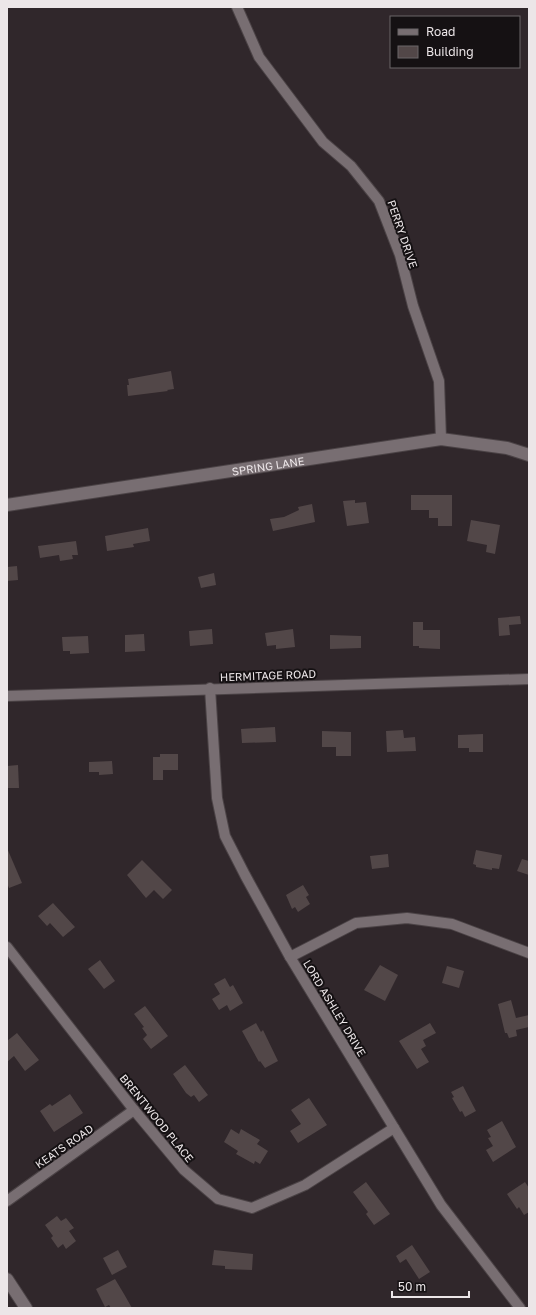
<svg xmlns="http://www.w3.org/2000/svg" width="536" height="1315" viewBox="0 0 536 1315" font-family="'Golos Text',sans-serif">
	<rect width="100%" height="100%" fill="#30272b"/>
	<g fill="#524748">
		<path d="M171 371 174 389 167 390 168 391 128 396 127 385H129L128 379Z"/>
		<path d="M411 495H452V526H438V518H429V510H411Z"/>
		<path d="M355 500V503L366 502 369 523 347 526 343 501Z"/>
		<path d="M312 504 315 522 273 531 270 519 284 517 299 510 298 507Z"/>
		<path d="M471 520 500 525 495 554 486 552 487 545 467 541Z"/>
		<path d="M148 528 150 541 133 544 134 547 107 551 105 536Z"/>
		<path d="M76 541 78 555H72L73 559 60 561 59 555 40 558 38 546Z"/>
		<path d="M17 566 18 580 7 581V567Z"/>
		<path d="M214 573 216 585 201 588 198 577Z"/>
		<path d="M520 616 521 624 509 625 510 635 499 636 498 618Z"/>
		<path d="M413 622H423V630H440V649L419 648V646H413Z"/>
		<path d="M212 629 213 644 190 646 189 631Z"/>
		<path d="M293 629 295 647 276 649V645L267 646 265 633Z"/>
		<path d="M144 634 145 651 125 652V635Z"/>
		<path d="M330 635 361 636V648L330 649Z"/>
		<path d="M88 636 89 653 70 654V651H63L62 637Z"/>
		<path d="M275 727 276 742 242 743 241 729Z"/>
		<path d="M403 730 404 738 415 737 416 751 387 752 386 731Z"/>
		<path d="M322 731 351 732V756H336V747H322Z"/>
		<path d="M483 734V752H469V748H458V735Z"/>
		<path d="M160 754H178V770H163V780H153V757H160Z"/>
		<path d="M112 761 113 774 99 775V772H89V762Z"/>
		<path d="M18 765 19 788H7V766Z"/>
		<path d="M7 848 22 883 9 888 7 883Z"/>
		<path d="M476 850 502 855 499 869 492 868V870L476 867V865L473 864Z"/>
		<path d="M388 854 389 867 372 869 370 856Z"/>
		<path d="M522 859 529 861V875L517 871Z"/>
		<path d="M142 860 172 890 163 899 154 890 146 898 127 875Z"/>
		<path d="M303 885 309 895 306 897 310 904 298 912 295 907 292 909 286 895Z"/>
		<path d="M53 903 75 927 63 937 50 923 47 926 38 916Z"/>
		<path d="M100 960 115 981 104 989 88 969Z"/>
		<path d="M380 965 398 975 385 1001 364 990Z"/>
		<path d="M447 966 464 971 459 988 442 983Z"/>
		<path d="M225 978 230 987 233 985 243 1003 230 1011 227 1005 219 1010 212 999 220 994 214 984Z"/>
		<path d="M511 1000 516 1018 529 1015V1027L516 1030 517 1036 509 1038 507 1033H505L498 1004Z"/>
		<path d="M145 1006 168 1036 151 1049 143 1039 147 1035 142 1028 144 1027 134 1014Z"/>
		<path d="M256 1023 261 1032 263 1030 278 1061 265 1068 260 1061 259 1062 242 1031Z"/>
		<path d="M430 1023 436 1033 423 1040 426 1046 421 1049 429 1062 417 1069 399 1041Z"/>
		<path d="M17 1033 39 1060 25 1071 14 1056 7 1062V1041Z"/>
		<path d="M185 1065 208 1095 199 1102 194 1095 191 1097 186 1093 173 1074Z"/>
		<path d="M463 1086 476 1111 465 1117 462 1111 460 1112 452 1098 454 1097 451 1092Z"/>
		<path d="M70 1094 83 1113 54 1132 40 1111 50 1104 52 1106Z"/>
		<path d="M309 1098 327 1125 298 1143 290 1131 301 1124 291 1110Z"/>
		<path d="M502 1121 516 1147 493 1162 486 1150 493 1146 488 1138 491 1137 487 1130Z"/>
		<path d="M231 1129 239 1134 241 1129 260 1140 257 1144 268 1151 260 1164 255 1161 254 1164 236 1154 238 1151 224 1142Z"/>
		<path d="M366 1182 390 1214 374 1225 366 1214 368 1212 353 1192Z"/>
		<path d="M525 1182 529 1188V1212L524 1215 519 1207 517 1209 507 1194Z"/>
		<path d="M57 1216 61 1221 66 1218 74 1228 69 1231 76 1241 66 1249 63 1244 58 1248 51 1238 53 1236 45 1225Z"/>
		<path d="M412 1245 430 1272 419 1279 406 1259 400 1263 396 1256Z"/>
		<path d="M118 1250 127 1267 112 1275 103 1258Z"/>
		<path d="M214 1250 253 1254 252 1270 225 1269V1266L212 1265Z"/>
		<path d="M115 1279 124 1294 132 1308H111L109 1305 105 1307 96 1289Z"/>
	</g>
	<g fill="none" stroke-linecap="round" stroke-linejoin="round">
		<defs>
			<g id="minor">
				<path d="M237 7 259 57 323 142 351 166 379 201 400 255 413 306 439 381 441 439"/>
				<path d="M210 688 217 798 225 836 245 875 290 957 441 1205 520 1308"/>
				<path d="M7 696 529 679"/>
				<path d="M7 947 134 1110 184 1170 218 1199 252 1208 305 1185 394 1128"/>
				<path d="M290 957 356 923 407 918 452 924 529 953"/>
				<path d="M7 1201 134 1110"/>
			</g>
			<g id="tertiary">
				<path id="s1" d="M7 505 441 439 507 448 529 455"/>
				<path d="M7 1279 26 1308"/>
			</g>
		</defs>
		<use href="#minor" stroke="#4b4346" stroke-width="12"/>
		<use href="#tertiary" stroke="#4b4346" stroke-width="14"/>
		<use href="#minor" stroke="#786e72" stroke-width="10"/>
		<use href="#tertiary" stroke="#786e72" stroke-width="12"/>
	</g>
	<g text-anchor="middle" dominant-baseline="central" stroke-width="4" stroke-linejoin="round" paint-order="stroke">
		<g font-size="11" fill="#ece6e8" stroke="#151113">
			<text transform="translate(403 234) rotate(71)">PERRY DRIVE</text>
			<text stroke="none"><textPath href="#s1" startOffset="264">SPRING LANE</textPath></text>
			<text transform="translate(268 675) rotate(-2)">HERMITAGE ROAD</text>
			<text transform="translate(335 1008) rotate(59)">LORD ASHLEY DRIVE</text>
			<text transform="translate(157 1118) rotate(51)">BRENTWOOD PLACE</text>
			<text transform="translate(64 1146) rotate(-35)">KEATS ROAD</text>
		</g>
	</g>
	<rect width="536" height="1315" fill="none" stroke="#ece6e8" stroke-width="16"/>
	<rect x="390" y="16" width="130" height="52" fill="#151113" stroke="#6b6668"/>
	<rect x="398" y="29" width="20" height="6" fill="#786e72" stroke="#6b6668"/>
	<text x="426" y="36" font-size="12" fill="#ece6e8">Road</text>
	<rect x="398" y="46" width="20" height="12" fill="#524748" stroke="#6b6668"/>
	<text x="426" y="56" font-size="12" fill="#ece6e8">Building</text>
	<path d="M392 1291v6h77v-6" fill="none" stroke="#ece6e8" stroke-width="2"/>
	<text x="398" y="1291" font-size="12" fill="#ece6e8" stroke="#151113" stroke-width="3" paint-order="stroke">50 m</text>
</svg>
